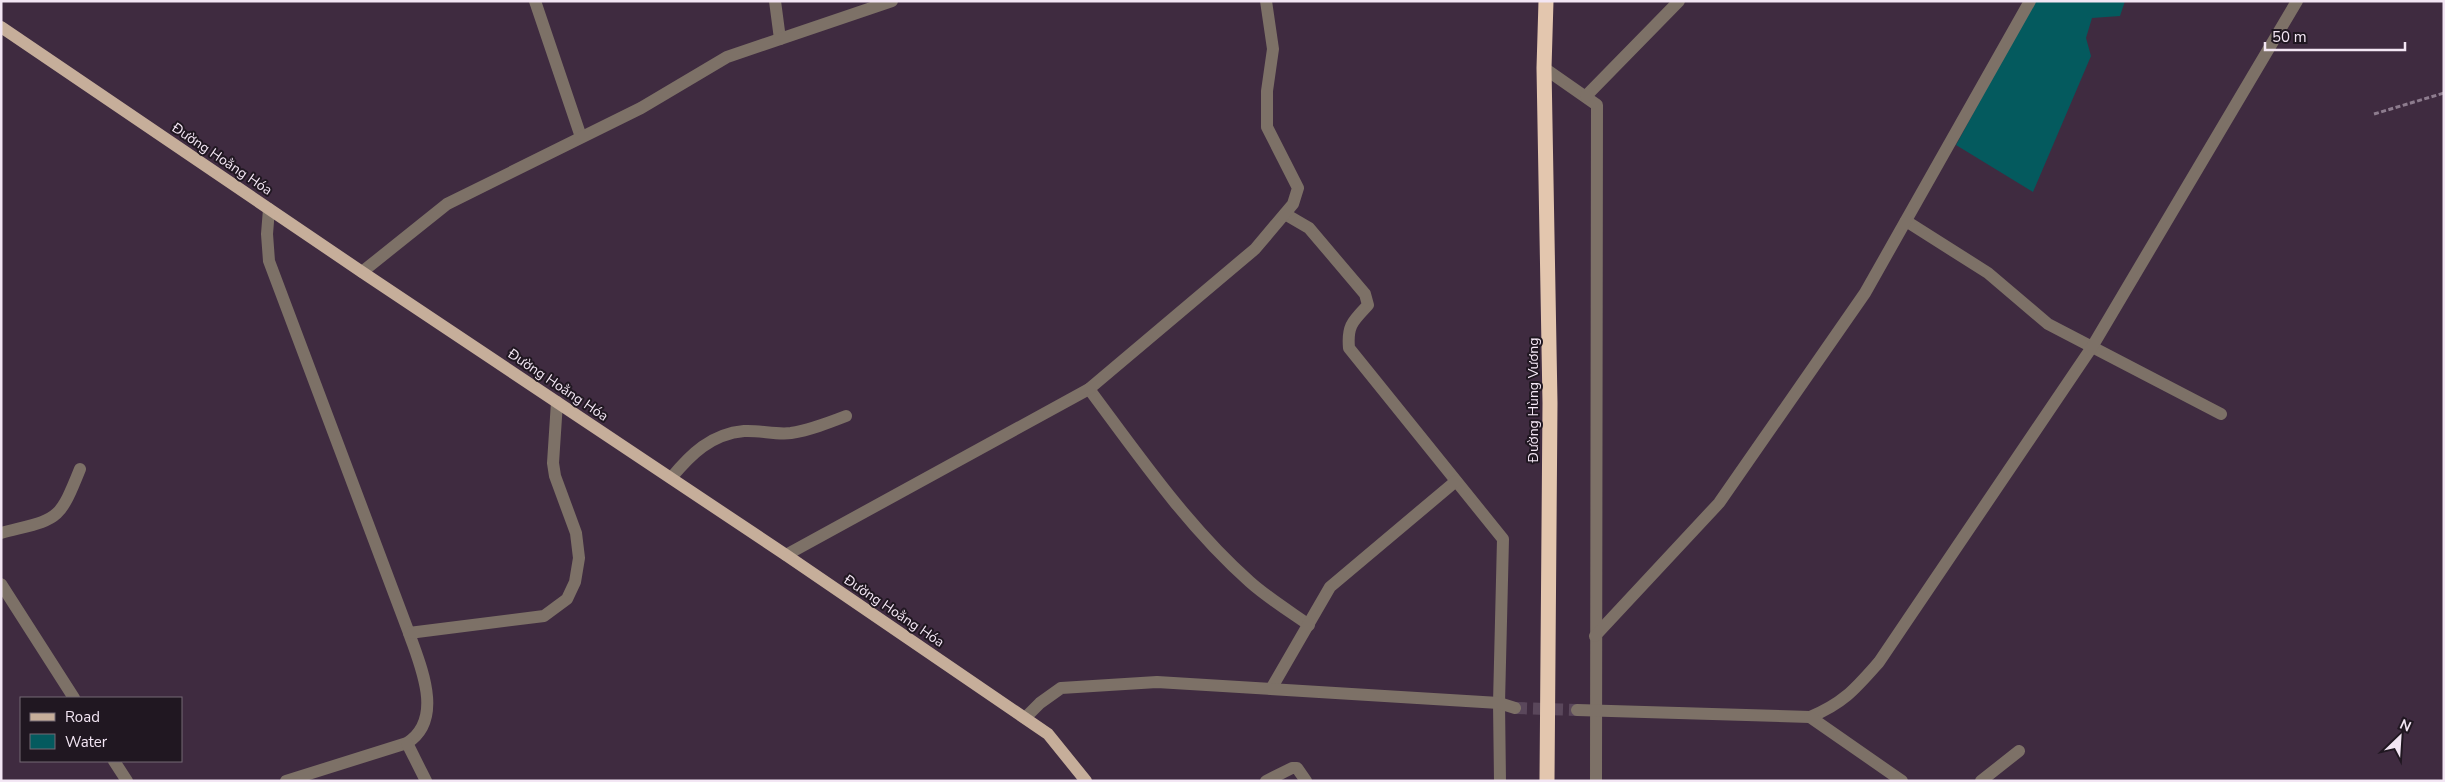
<svg xmlns="http://www.w3.org/2000/svg" width="2445" height="782" viewBox="0 0 2445 782" font-family="'Nunito Sans',sans-serif">
	<rect width="100%" height="100%" fill="#3f2b40"/>
	<path fill="#045a5e" d="M2034 1H2125L2120 16 2092 18 2086 38 2091 56 2033 192 1956 145Z"/>
	<g fill="none" stroke-linecap="round" stroke-linejoin="round">
		<path stroke="#5a475b" stroke-width="12" stroke-dasharray="12 6" stroke-linecap="butt" d="M1515 708 1577 710"/>
		<path stroke="#8d7c8e" stroke-width="3" stroke-dasharray="5 2.5" stroke-linecap="butt" d="M2374 114 2444 93"/>
		<g stroke="#7d7167" stroke-width="12">
			<path d="M535 1 581 137"/>
			<path d="M775 1 780 39"/>
			<path d="M1544 68 1597 105 1596 781"/>
			<path d="M1586 96 1679 1"/>
			<path d="M269 209 267 234 269 261 409 633C420 665 445 719 407 743L286 781"/>
			<path d="M1285 214 1309 228 1365 294 1368 305C1353 321 1347 325 1349 348L1503 539 1499 703 1500 781"/>
			<path d="M1906 221 1988 273 2048 324 2221 414"/>
			<path d="M362 272 447 204 641 108 727 57 892 1"/>
			<path d="M1089 389C1139 456 1187 526 1250 582 1268 598 1289 611 1309 625"/>
			<path d="M671 478C691 454 711 434 744 431 760 430 776 435 791 433 810 430 828 423 846 416"/>
			<path d="M1 533C58 518 58 524 80 469"/>
			<path d="M786 555 1089 389 1255 249 1293 204 1298 188 1267 127V91L1273 49 1266 1"/>
			<path d="M1 584 74 698"/>
			<path d="M409 633 544 616 567 599 575 582 579 558 576 533 555 476 553 463 557 402"/>
			<path d="M1595 636 1719 503 1865 293 2030 1"/>
			<path d="M1271 689 1330 587 1456 481"/>
			<path d="M1577 710 1810 717C1844 703 1856 688 1879 662L2092 347 2297 1"/>
			<path d="M1810 717 1902 781"/>
			<path d="M1025 718 1040 703 1061 688 1157 682 1499 703 1515 708"/>
			<path d="M407 743 426 781"/>
			<path d="M114 761 127 781"/>
			<path d="M1266 781 1292 768H1297L1306 781"/>
			<path d="M1981 781 2019 751"/>
		</g>
		<path stroke="#c6ae9a" stroke-width="12" d="M1 27 362 272 786 555 1048 734 1086 781"/>
		<path stroke="#e3c6ae" stroke-width="15" d="M1546 1 1544 68 1550 403 1547 781"/>
	</g>
	<g text-anchor="middle" dominant-baseline="central" stroke-width="4" stroke-linejoin="round" paint-order="stroke">
		<g font-size="14" fill="#f3e6f4" stroke="#201721">
			<text transform="translate(222 159) rotate(34)">Đường Hoằng Hóa</text>
			<text transform="translate(558 385) rotate(34)">Đường Hoằng Hóa</text>
			<text transform="translate(1533 400) rotate(-90)">Đường Hùng Vương</text>
			<text transform="translate(894 611) rotate(34)">Đường Hoằng Hóa</text>
		</g>
	</g>
	<rect width="2445" height="782" fill="none" stroke="#f3e6f4" stroke-width="5"/>
	<rect x="20" y="697" width="162" height="65" fill="#201721" stroke="#746a75"/>
	<rect x="30" y="713" width="25" height="8" fill="#c6ae9a" stroke="#746a75"/>
	<text x="65" y="722" font-size="15" fill="#f3e6f4">Road</text>
	<rect x="30" y="734" width="25" height="15" fill="#045a5e" stroke="#746a75"/>
	<text x="65" y="747" font-size="15" fill="#f3e6f4">Water</text>
	<g transform="translate(2400 737) rotate(25)" stroke="#201721" stroke-width="4" paint-order="stroke">
	<path d="M0-4L9 19L0 12L-9 19Z" fill="#f3e6f4"/>
	<text y="-8" font-size="14" font-weight="bold" text-anchor="middle" fill="#f3e6f4">N</text>
	</g>
	<path d="M2265 42v8h140v-8" fill="none" stroke="#f3e6f4" stroke-width="2.5"/>
	<text x="2272" y="42" font-size="15" fill="#f3e6f4" stroke="#201721" stroke-width="4" paint-order="stroke">50 m</text>
</svg>
